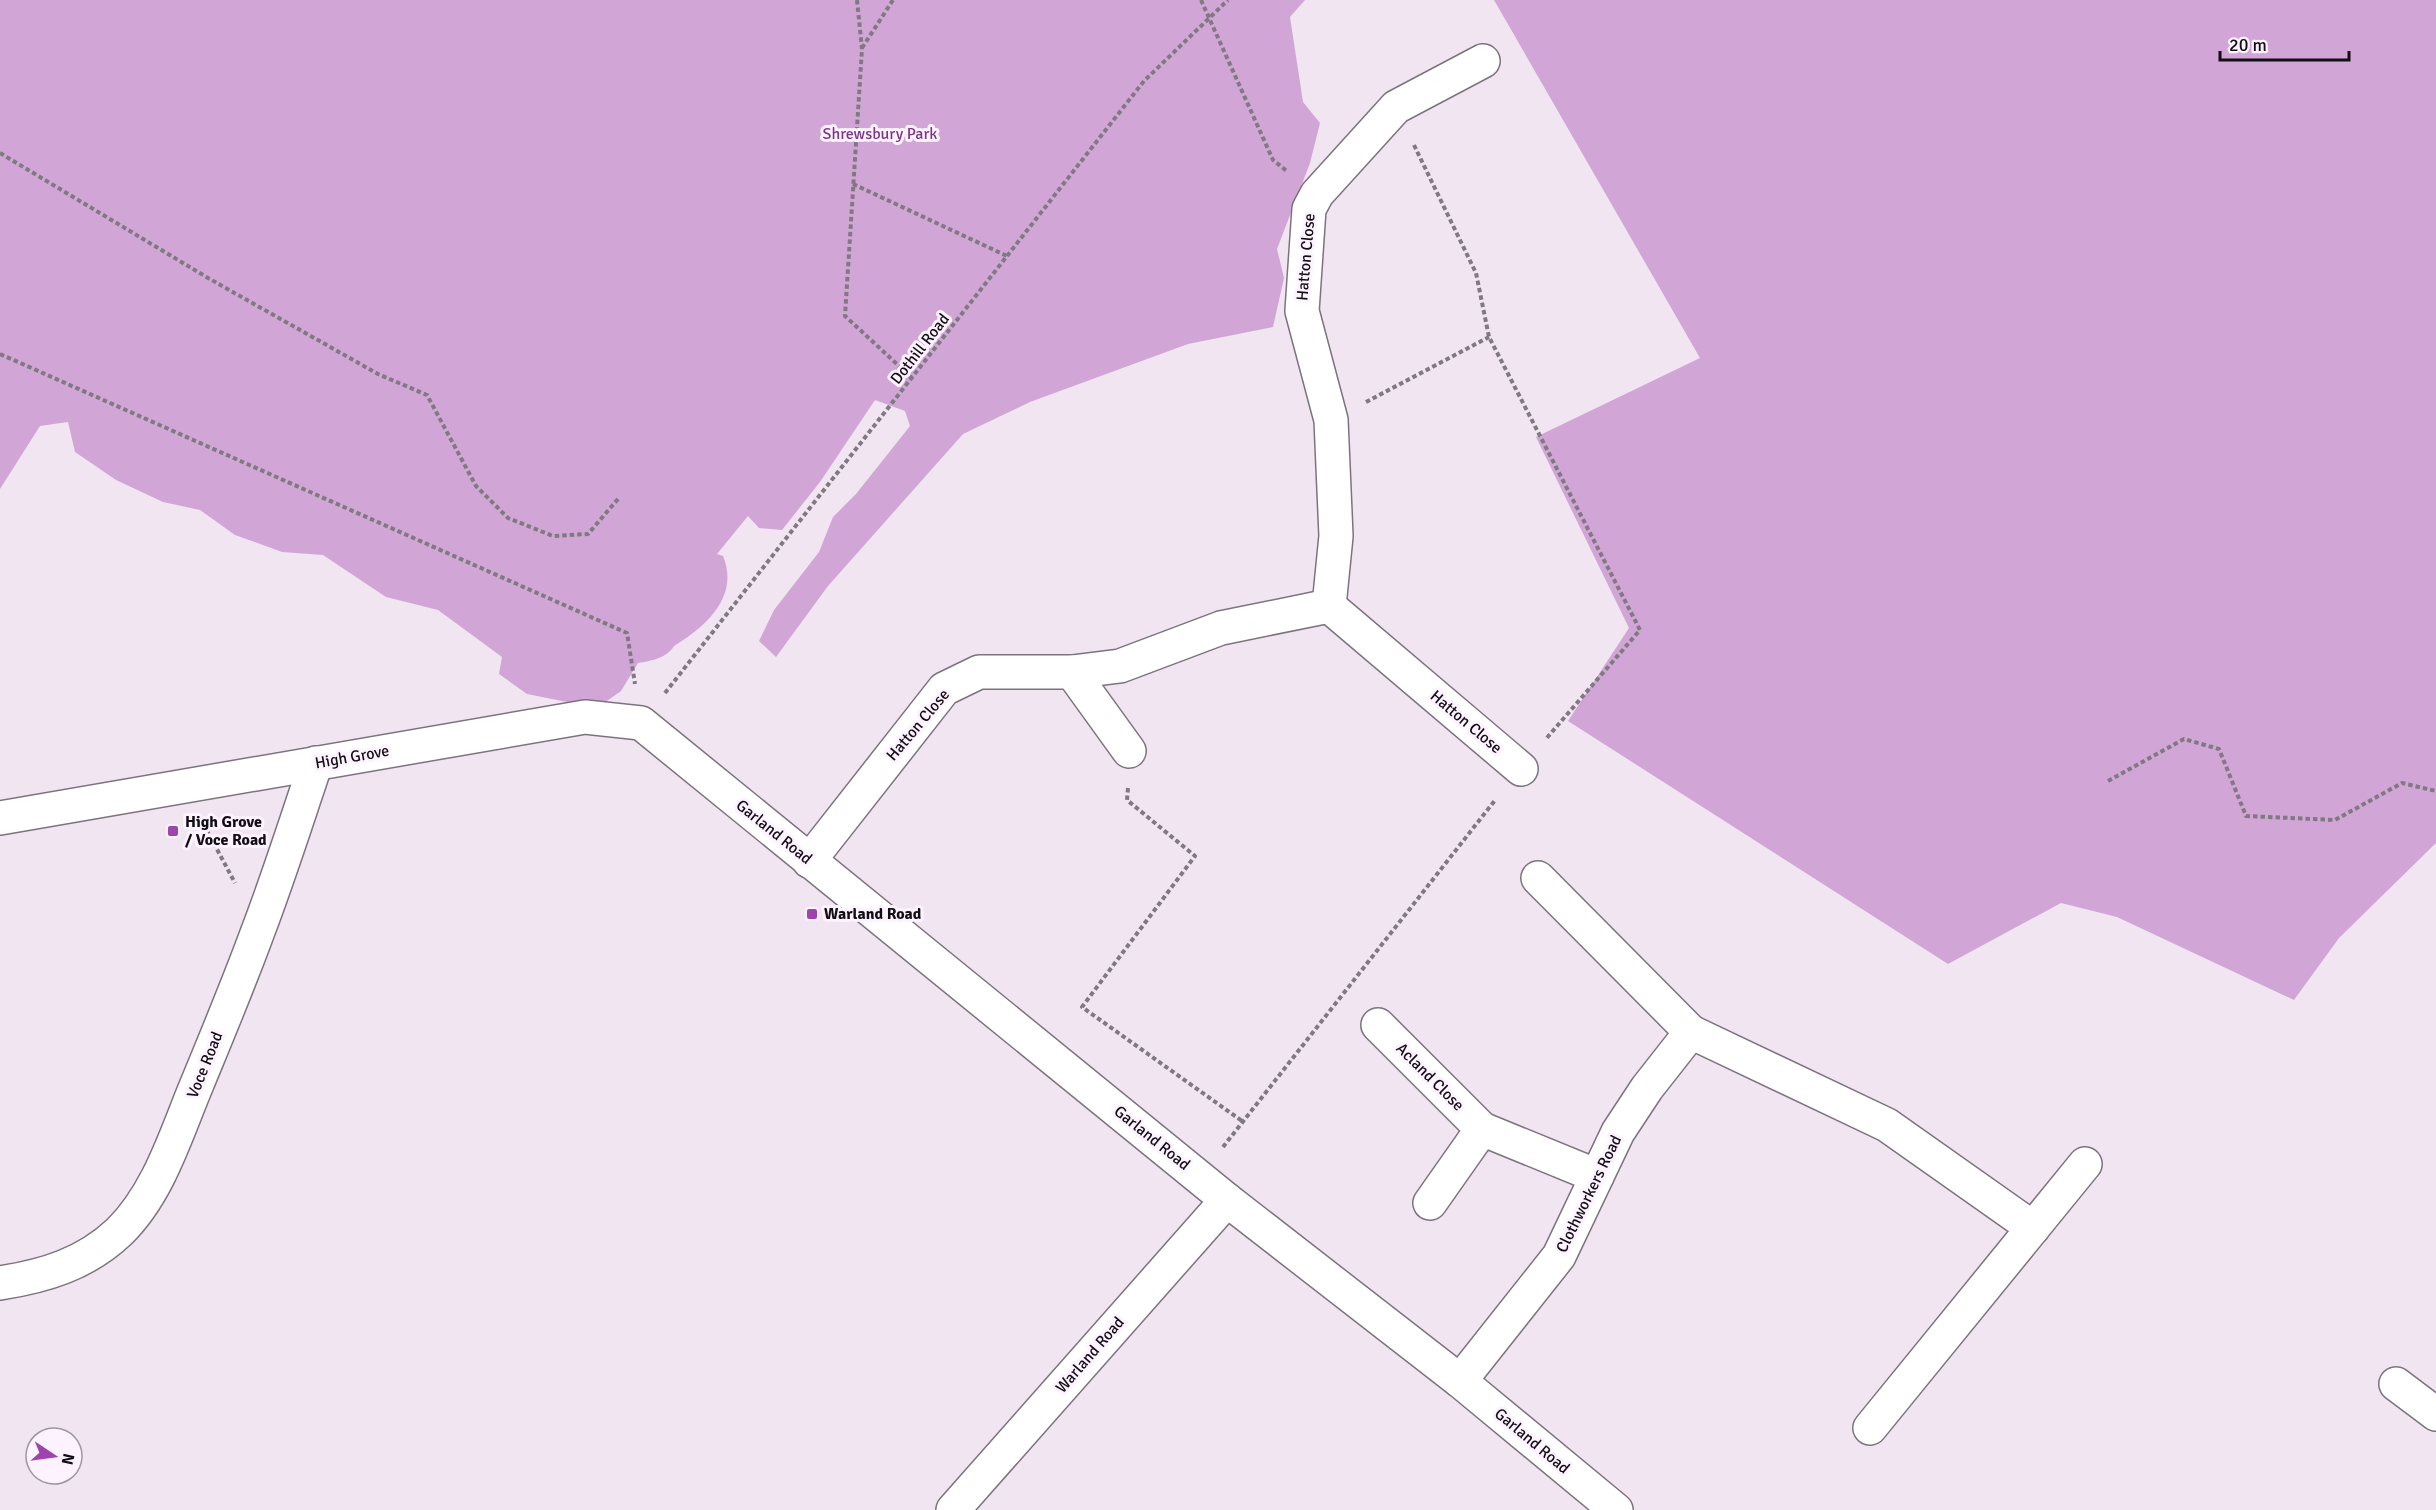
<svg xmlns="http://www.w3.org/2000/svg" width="2436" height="1510" viewBox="0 0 2436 1510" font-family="Signika,sans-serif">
	<rect width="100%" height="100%" fill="#f0e5f1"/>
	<g fill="#d1a6d7">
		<path d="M0 0H1305L1290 17 1303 102 1320 123 1310 163 1277 249 1284 278 1273 327 1188 344 1030 402 963 434 828 586 776 657 759 641 774 610 819 552 833 517 856 494 910 426 905 411 875 400 820 482 782 530 759 528 748 516 717 554 723 556C740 597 705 627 674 646 667 658 651 661 638 663L621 691 594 710 567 702 527 694 499 674 502 657 438 610 386 597 323 555 282 552 235 535 200 510 163 502 116 480 75 452 68 422 40 426 0 489Z"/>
		<path d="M1494 0H2436V843L2339 938 2294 1000 2117 917 2061 903 1948 964 1568 721 1629 628 1536 437 1700 358Z"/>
	</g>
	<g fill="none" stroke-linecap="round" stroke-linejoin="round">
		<defs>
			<g id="minor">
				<path d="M1329 606 1521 769"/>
				<path d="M1072 672 1129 751"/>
				<path d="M0 818 585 717 641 723 1227 1200 1460 1381 1616 1510"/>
				<path d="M809 861 944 689 979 672H1072L1120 666 1221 628 1329 606 1336 536 1331 420 1302 311 1309 209 1317 194 1396 107 1483 61"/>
				<path d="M1538 878 1691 1032"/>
				<path d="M1378 1025 1482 1129 1597 1176"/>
				<path d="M1430 1203 1482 1129"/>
				<path d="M0 1283C45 1276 85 1264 119 1232 159 1193 176 1134 197 1084 218 1033 239 983 258 931 279 876 297 819 316 763"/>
				<path d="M1460 1381 1559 1256 1618 1132 1647 1088 1691 1032 1887 1125 2033 1228"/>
				<path d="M2396 1384 2436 1414"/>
				<path d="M1870 1428 2085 1164"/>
				<path d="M953 1510 1227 1200"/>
			</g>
		</defs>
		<use href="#minor" stroke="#7d737f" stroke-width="36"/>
		<g stroke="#817982" stroke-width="4" stroke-dasharray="4.5 3" stroke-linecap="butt">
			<path d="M857 0 862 49 845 316 912 378"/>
			<path d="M1201 0 1273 160 1288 172"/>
			<path d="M862 48 893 0"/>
			<path d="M1414 145 1476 273 1489 337 1640 630 1545 740"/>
			<path d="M0 153 208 278 378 374 427 395 476 486 508 518 553 536 588 534 618 499"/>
			<path d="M853 184 1007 256"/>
			<path d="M0 354 627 633 635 684"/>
			<path d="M1366 402 1489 337"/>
			<path d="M665 693 1144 81 1228 0"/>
			<path d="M2108 781 2184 739 2219 749 2246 816 2335 820 2402 783 2436 791"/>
			<path d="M1128 788 1127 800 1195 856 1082 1007 1242 1121"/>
			<path d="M203 823 235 883"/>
			<path d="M1223 1147 1496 799"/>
		</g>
		<use href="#minor" stroke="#fff" stroke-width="33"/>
	</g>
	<g fill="#9f43ad" stroke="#fdf2ff" stroke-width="2">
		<rect x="167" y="825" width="12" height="12" rx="3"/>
		<rect x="806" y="908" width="12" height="12" rx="3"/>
	</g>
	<g text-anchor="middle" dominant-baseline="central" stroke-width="6" stroke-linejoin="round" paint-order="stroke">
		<g font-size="16" fill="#7c3487" stroke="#fdf2ff">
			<text x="880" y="134">Shrewsbury Park</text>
		</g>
		<g font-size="16" fill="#120e13" stroke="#fdf2ff">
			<text transform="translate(1306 257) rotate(-85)">Hatton Close</text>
			<text transform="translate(920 349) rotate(-52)">Dothill Road</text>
			<text transform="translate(1466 722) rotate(40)">Hatton Close</text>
			<text transform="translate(918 725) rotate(-50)">Hatton Close</text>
			<text transform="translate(352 757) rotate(-10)">High Grove</text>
			<text transform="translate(774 832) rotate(39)">Garland Road</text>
			<text transform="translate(205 1065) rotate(-68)">Voce Road</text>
			<text transform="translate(1430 1077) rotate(45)">Acland Close</text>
			<text transform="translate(1152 1138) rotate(39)">Garland Road</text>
			<text transform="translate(1589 1194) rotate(-64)">Clothworkers Road</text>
			<text transform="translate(1090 1355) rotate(-49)">Warland Road</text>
			<text transform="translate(1532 1441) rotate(40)">Garland Road</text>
		</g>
		<g font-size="16" font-weight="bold" fill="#120e13" stroke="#fdf2ff" text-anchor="start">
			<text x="185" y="822">High Grove<tspan x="185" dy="18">/ Voce Road</tspan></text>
			<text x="824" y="914">Warland Road</text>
		</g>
	</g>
	<g transform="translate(54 1456) rotate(103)"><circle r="28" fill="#fdf2ff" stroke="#9f97a1" stroke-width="1.5"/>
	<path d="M0-4.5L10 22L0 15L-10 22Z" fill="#9f43ad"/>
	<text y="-9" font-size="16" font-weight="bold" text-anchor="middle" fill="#120e13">N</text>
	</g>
	<path d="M2220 51v9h129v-9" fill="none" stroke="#120e13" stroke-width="3"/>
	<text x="2229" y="51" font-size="18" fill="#120e13" stroke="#fdf2ff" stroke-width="4.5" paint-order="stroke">20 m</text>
</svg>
